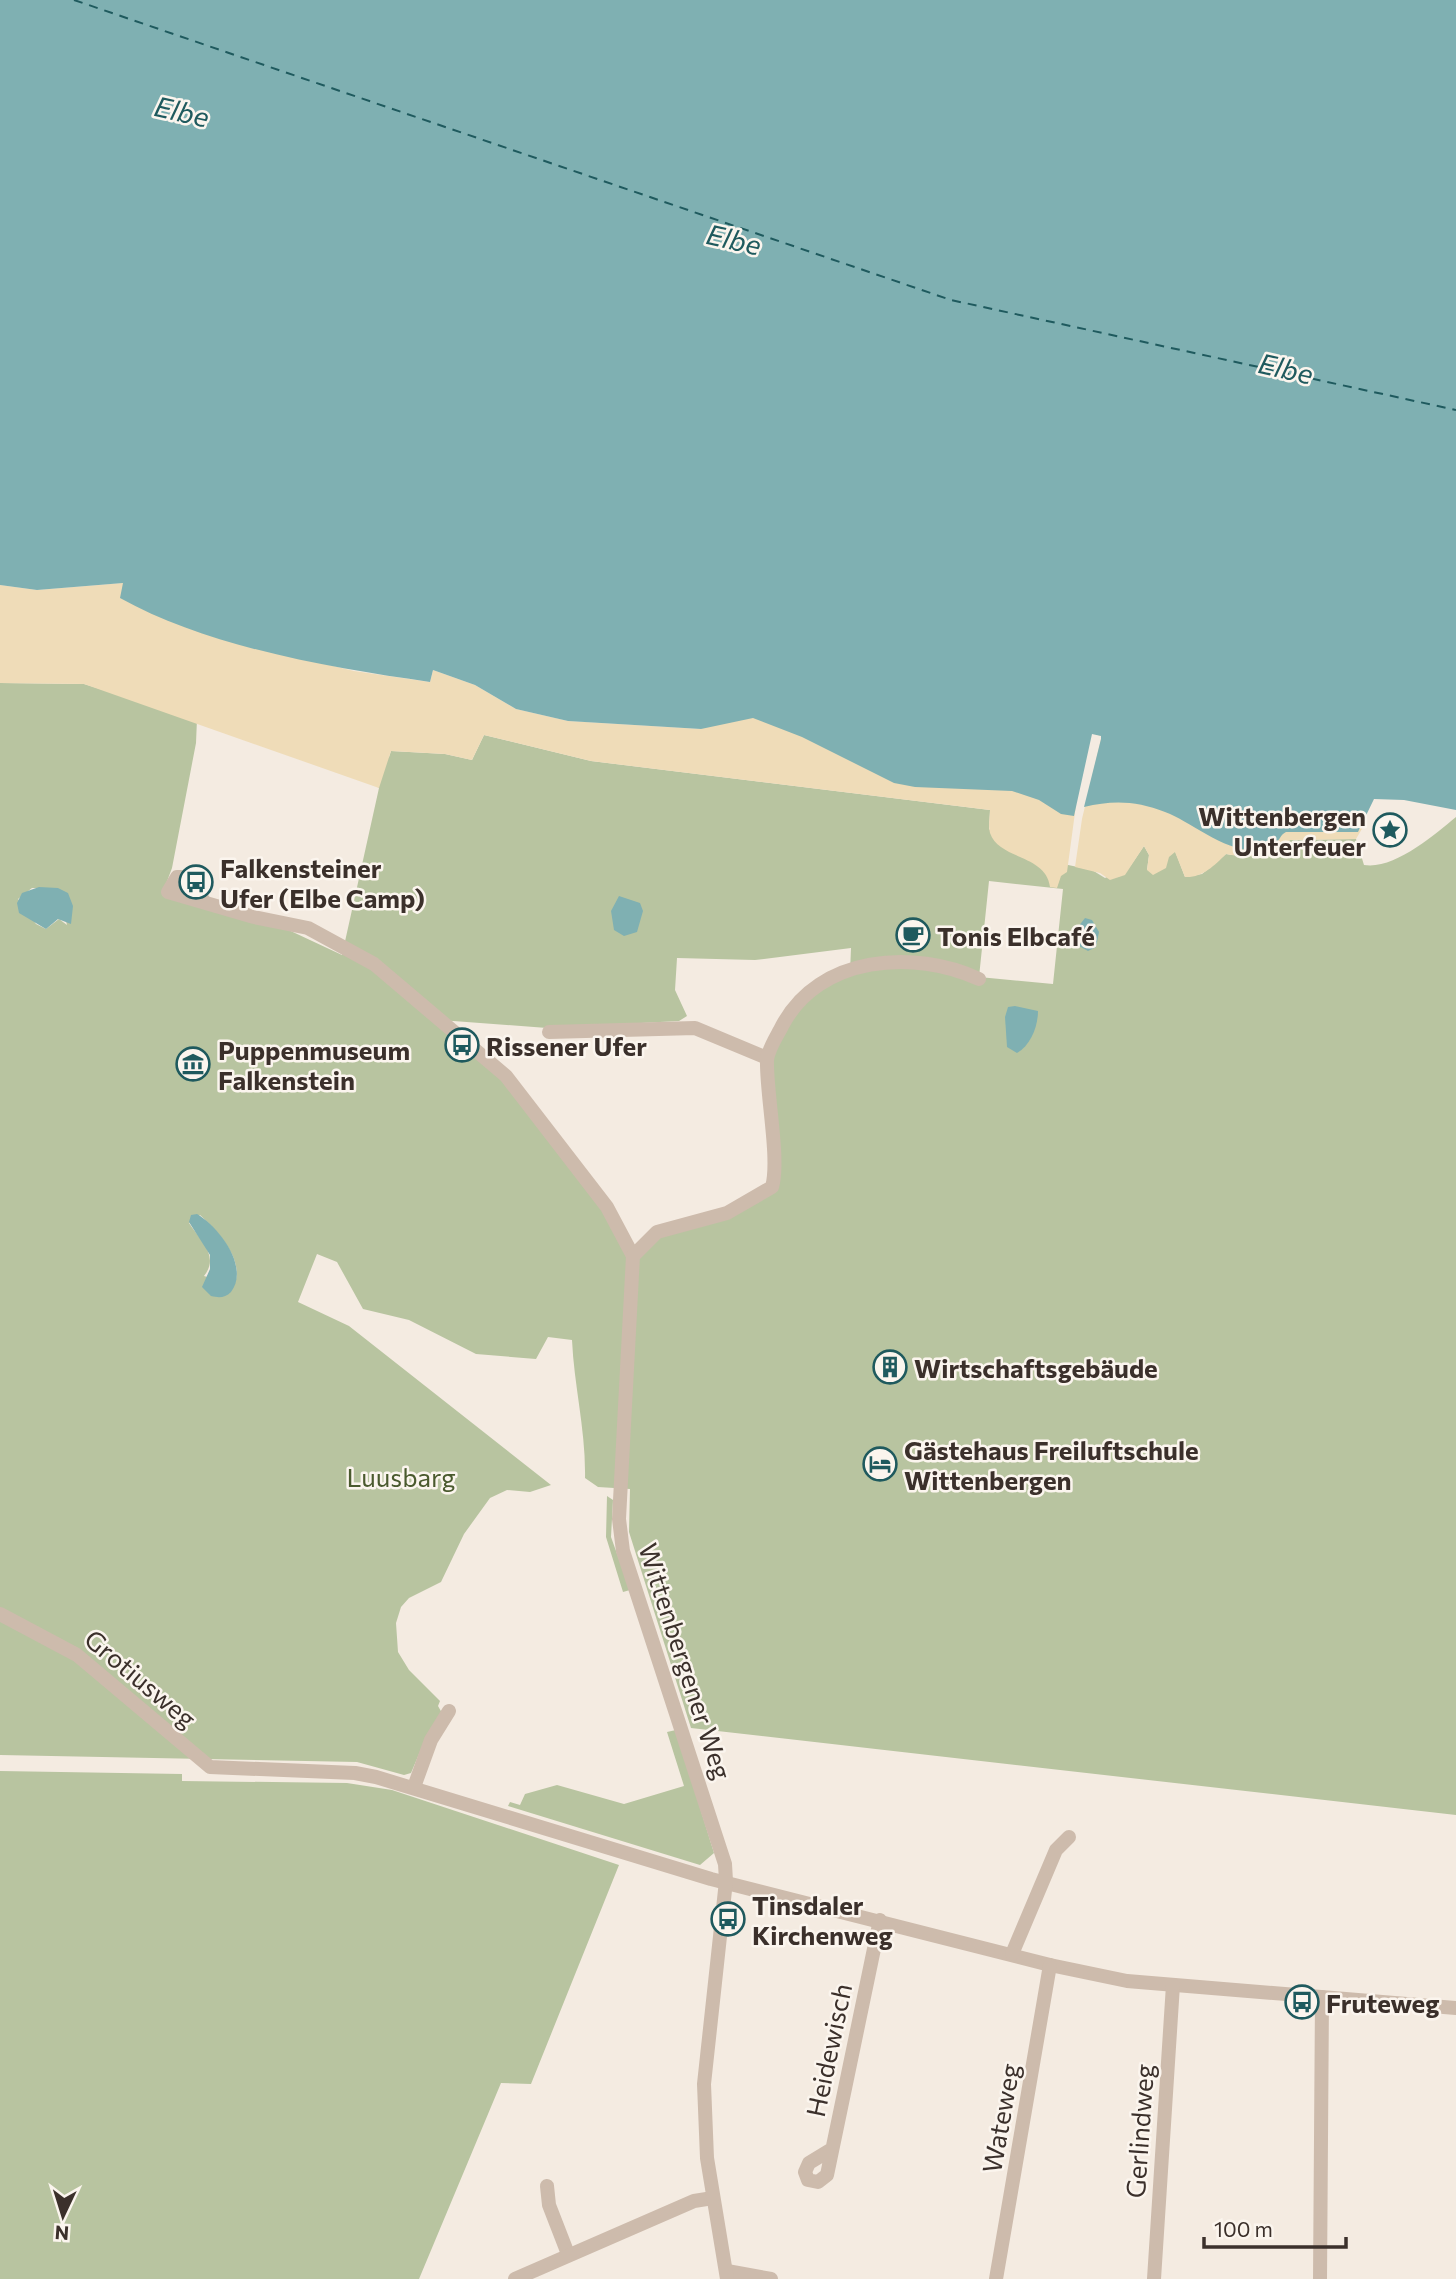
<svg xmlns="http://www.w3.org/2000/svg" width="1456" height="2279" viewBox="0 0 1456 2279" font-family="Commissioner,sans-serif">
	<rect width="100%" height="100%" fill="#f4ebe1"/>
	<g fill="#b8c4a0" fill-rule="evenodd">
		<path d="M0 683 84 684 197 719 196 743 172 868 166 884 179 880 193 894 280 926 342 955 379 788 366 779 389 757 391 751 445 754 472 760 484 735 591 761 990 810 989 829 1016 854 1092 870 1105 878 1131 865 1144 846 1149 855 1147 870 1175 851 1185 877 1202 874 1226 854C1250 858 1271 858 1290 840L1356 839 1364 865C1394 870 1434 835 1456 817V1815L691 1728 629 1532 630 1489 598 1487 585 1478C586 1431 574 1386 572 1340L548 1337 536 1359 476 1354 409 1320 363 1309 337 1262 317 1254 298 1302 349 1326 551 1485 530 1492 507 1490 490 1498 464 1534 441 1582 409 1598 401 1607 396 1623 398 1652 409 1670 440 1701 438 1706 442 1713 427 1735 411 1773 404 1775 357 1762 0 1755ZM989 881 1063 889 1053 984 979 977ZM32 888H58L67 925 59 919 46 929 36 924 18 899ZM851 948 850 973 816 990 789 1017 770 1055 775 1185 727 1216 658 1233 631 1258 604 1207 501 1071 440 1020 547 1028 679 1021 687 1016 675 990 677 958 755 960ZM200 1215C217 1230 246 1261 234 1285L204 1276C220 1256 200 1240 189 1223Z"/>
		<path d="M607 1496 613 1500 611 1537 630 1590 623 1592 606 1537Z"/>
		<path d="M676 1730 714 1853 700 1865 508 1806 510 1802 520 1805 525 1794 557 1785 624 1804 684 1786 667 1732Z"/>
		<path d="M0 1771 182 1774V1781L347 1783 392 1790 619 1865 531 2084 501 2083 419 2279H0Z"/>
	</g>
	<g fill="#efdcb8">
		<path d="M123 583 251 646 354 671 430 682 433 670 475 685 516 709 568 721 701 729 758 655 1076 805 1067 872 1061 876 1057 888 1050 887C1046 854 999 860 990 833 988 826 990 817 990 810L591 761 484 735 472 760 445 754 391 751 379 788 84 684 0 683V585L37 590Z"/>
		<path d="M1087 726 1361 807 1363 827 1356 839 1290 840C1271 858 1251 858 1226 854 1214 866 1202 878 1185 877L1175 852 1169 857 1166 868 1153 875 1147 870 1149 855 1144 846 1125 875 1110 880 1100 873 1075 867 1082 819 1101 739V736L1091 733Z"/>
	</g>
	<g fill="#7fb0b2">
		<path d="M0 0H1456V810L1404 800 1374 799 1358 832H1286C1280 835 1280 840 1275 844 1241 867 1194 822 1165 812 1137 801 1113 800 1084 807L1101 739V736L1092 734 1074 816 1061 814 1039 800 1012 791 915 787 894 783 802 737 753 718 701 729 568 721 516 709 475 685 433 670 430 682C331 668 208 647 120 598L123 583 37 590 0 585Z"/>
		<path d="M39 887 58 888 68 893 73 906 71 924 58 919 46 929 19 913 17 903 22 893Z"/>
		<path d="M619 896 640 903 643 911 637 932 624 936 614 930 611 911Z"/>
		<path d="M1085 918 1092 920 1099 932 1096 947 1088 951 1077 945 1078 927Z"/>
		<path d="M1015 1006 1038 1011C1038 1026 1031 1045 1017 1053L1007 1047 1005 1017 1008 1007Z"/>
		<path d="M197 1214C219 1227 250 1267 231 1292 225 1298 219 1298 211 1296L202 1287 210 1269V1255L189 1222 191 1215Z"/>
	</g>
	<g fill="none" stroke-linecap="round" stroke-linejoin="round">
		<path stroke="#1f5a5e" stroke-width="2" stroke-dasharray="9 7" stroke-linecap="butt" d="M74 0 951 300 1456 410"/>
		<g stroke="#cdbbac" stroke-width="14">
			<path d="M205 902 183 877H177L168 892 254 917 308 928 374 964 506 1076 607 1207 633 1256"/>
			<path d="M549 1032 695 1028 767 1058"/>
			<path d="M0 1614 77 1655 210 1767 355 1773 376 1777 711 1879 1050 1965 1127 1981 1456 2008"/>
			<path d="M414 1787 431 1740 449 1711"/>
			<path d="M1012 1954 1056 1850 1069 1837"/>
			<path d="M832 2149 809 2163 805 2172 808 2180 818 2182 827 2175 880 1920"/>
			<path d="M547 2186 549 2205 568 2254"/>
			<path d="M727 2271 771 2279"/>
			<path d="M515 2279 694 2201 713 2198"/>
			<path d="M727 2279 707 2158 704 2084 726 1881 725 1864 623 1551 619 1519 633 1256 657 1232 727 1213 772 1187C780 1159 766 1093 767 1060 768 1049 777 1036 782 1026 819 955 915 949 979 979"/>
			<path d="M996 2279 1050 1965"/>
			<path d="M1154 2279 1173 1985"/>
			<path d="M1320 2279 1322 1997"/>
		</g>
	</g>
	<defs>
		<symbol id="sight-ring" viewBox="-11 -11 22 22"><circle r="9.5" fill="#fbf5ee" stroke="#1f5a5e" stroke-width="1.5"/><path d="M0-6L1.8-2.2L6-1.7L2.9 1.2L3.7 5.4L0 3.3L-3.7 5.4L-2.9 1.2L-6-1.7L-1.8-2.2Z" fill="#1f5a5e"/></symbol>
		<symbol id="bus-ring" viewBox="-11 -11 22 22"><circle r="9.5" fill="#fbf5ee" stroke="#1f5a5e" stroke-width="1.5"/><path d="M-5-6H5V4H4V6H2V4H-2V6H-4V4H-5ZM-3.5-4V0h7V-4ZM-3.5 1.2v1.5H-2V1.2ZM2 1.2v1.5H3.5V1.2Z" fill="#1f5a5e"/></symbol>
		<symbol id="cafe-ring" viewBox="-11 -11 22 22"><circle r="9.5" fill="#fbf5ee" stroke="#1f5a5e" stroke-width="1.5"/><path d="M-5.5-4.5H6V0H3Q3 3.5 0 3.5H-2.5Q-5.5 3.5-5.5 0ZM3-3.2v2h1.7v-2ZM-6 4.5H4V6H-6Z" fill="#1f5a5e"/></symbol>
		<symbol id="museum-ring" viewBox="-11 -11 22 22"><circle r="9.5" fill="#fbf5ee" stroke="#1f5a5e" stroke-width="1.5"/><path d="M0-6L6-3V-2H-6V-3ZM-5-1h2V3h-2ZM-1-1h2V3h-2ZM3-1h2V3H3ZM-6 4H6V6H-6Z" fill="#1f5a5e"/></symbol>
		<symbol id="building-ring" viewBox="-11 -11 22 22"><circle r="9.5" fill="#fbf5ee" stroke="#1f5a5e" stroke-width="1.5"/><path d="M-4-6H4V6H1V3H-1V6H-4ZM-2.5-4.3h1.7v1.8h-1.7ZM.8-4.3h1.7v1.8H.8ZM-2.5-1h1.7V.8h-1.7ZM.8-1h1.7V.8H.8Z" fill="#1f5a5e"/></symbol>
		<symbol id="hotel-ring" viewBox="-11 -11 22 22"><circle r="9.5" fill="#fbf5ee" stroke="#1f5a5e" stroke-width="1.5"/><path d="M-6-4.5h1.5V1H6V5H4.5V3h-9V5H-6ZM-4 0a1.8 1.8 0 1 1 3.6 0ZM.5 0V-2.5h3Q6-2.5 6 0Z" fill="#1f5a5e"/></symbol>
	</defs>
	<g fill-rule="evenodd">
		<use href="#sight-ring" x="1371" y="811" width="38" height="38"/>
		<use href="#bus-ring" x="177" y="863" width="38" height="38"/>
		<use href="#cafe-ring" x="894" y="916" width="38" height="38"/>
		<use href="#bus-ring" x="443" y="1026" width="38" height="38"/>
		<use href="#museum-ring" x="174" y="1045" width="38" height="38"/>
		<use href="#building-ring" x="871" y="1348" width="38" height="38"/>
		<use href="#hotel-ring" x="861" y="1445" width="38" height="38"/>
		<use href="#bus-ring" x="709" y="1900" width="38" height="38"/>
		<use href="#bus-ring" x="1283" y="1983" width="38" height="38"/>
	</g>
	<g text-anchor="middle" dominant-baseline="central" stroke-width="5" stroke-linejoin="round" paint-order="stroke">
		<g font-size="26" font-weight="bold" fill="#3b302b" stroke="#fbf5ee" text-anchor="start">
			<text x="1366" y="815" text-anchor="end">Wittenbergen<tspan x="1366" dy="30">Unterfeuer</tspan></text>
			<text x="220" y="867">Falkensteiner<tspan x="220" dy="30">Ufer (Elbe Camp)</tspan></text>
			<text x="937" y="935">Tonis Elbcafé</text>
			<text x="486" y="1045">Rissener Ufer</text>
			<text x="218" y="1049">Puppenmuseum<tspan x="218" dy="30">Falkenstein</tspan></text>
			<text x="914" y="1367">Wirtschaftsgebäude</text>
			<text x="904" y="1449">Gästehaus Freiluftschule<tspan x="904" dy="30">Wittenbergen</tspan></text>
			<text x="752" y="1904">Tinsdaler<tspan x="752" dy="30">Kirchenweg</tspan></text>
			<text x="1326" y="2002">Fruteweg</text>
		</g>
		<g font-size="26" fill="#4a5a2e" stroke="#fbf5ee">
			<text x="401" y="1476">Luusbarg</text>
		</g>
		<g font-size="26" fill="#3b302b" stroke="#fbf5ee">
			<text transform="translate(686 1661) rotate(72)">Wittenbergener Weg</text>
			<text transform="translate(141 1678) rotate(40)">Grotiusweg</text>
			<text transform="translate(828 2050) rotate(-78)">Heidewisch</text>
			<text transform="translate(1000 2118) rotate(-80)">Wateweg</text>
			<text transform="translate(1139 2131) rotate(-86)">Gerlindweg</text>
		</g>
		<g font-size="28" font-style="italic" fill="#1f5a5e" stroke="#fbf5ee">
			<text transform="translate(182 111) rotate(13)">Elbe</text>
			<text transform="translate(734 239) rotate(13)">Elbe</text>
			<text transform="translate(1286 368) rotate(13)">Elbe</text>
		</g>
	</g>
	<g transform="translate(63 2216) rotate(184)" stroke="#fbf5ee" stroke-width="5" paint-order="stroke">
	<path d="M0-5L12 26L0 18L-12 26Z" fill="#3b302b"/>
	<text y="-10" font-size="19" font-weight="bold" text-anchor="middle" fill="#3b302b">N</text>
	</g>
	<path d="M1204 2237v10h142v-10" fill="none" stroke="#3b302b" stroke-width="3.5"/>
	<text x="1214" y="2237" font-size="21" fill="#3b302b" stroke="#fbf5ee" stroke-width="5" paint-order="stroke">100 m</text>
</svg>
